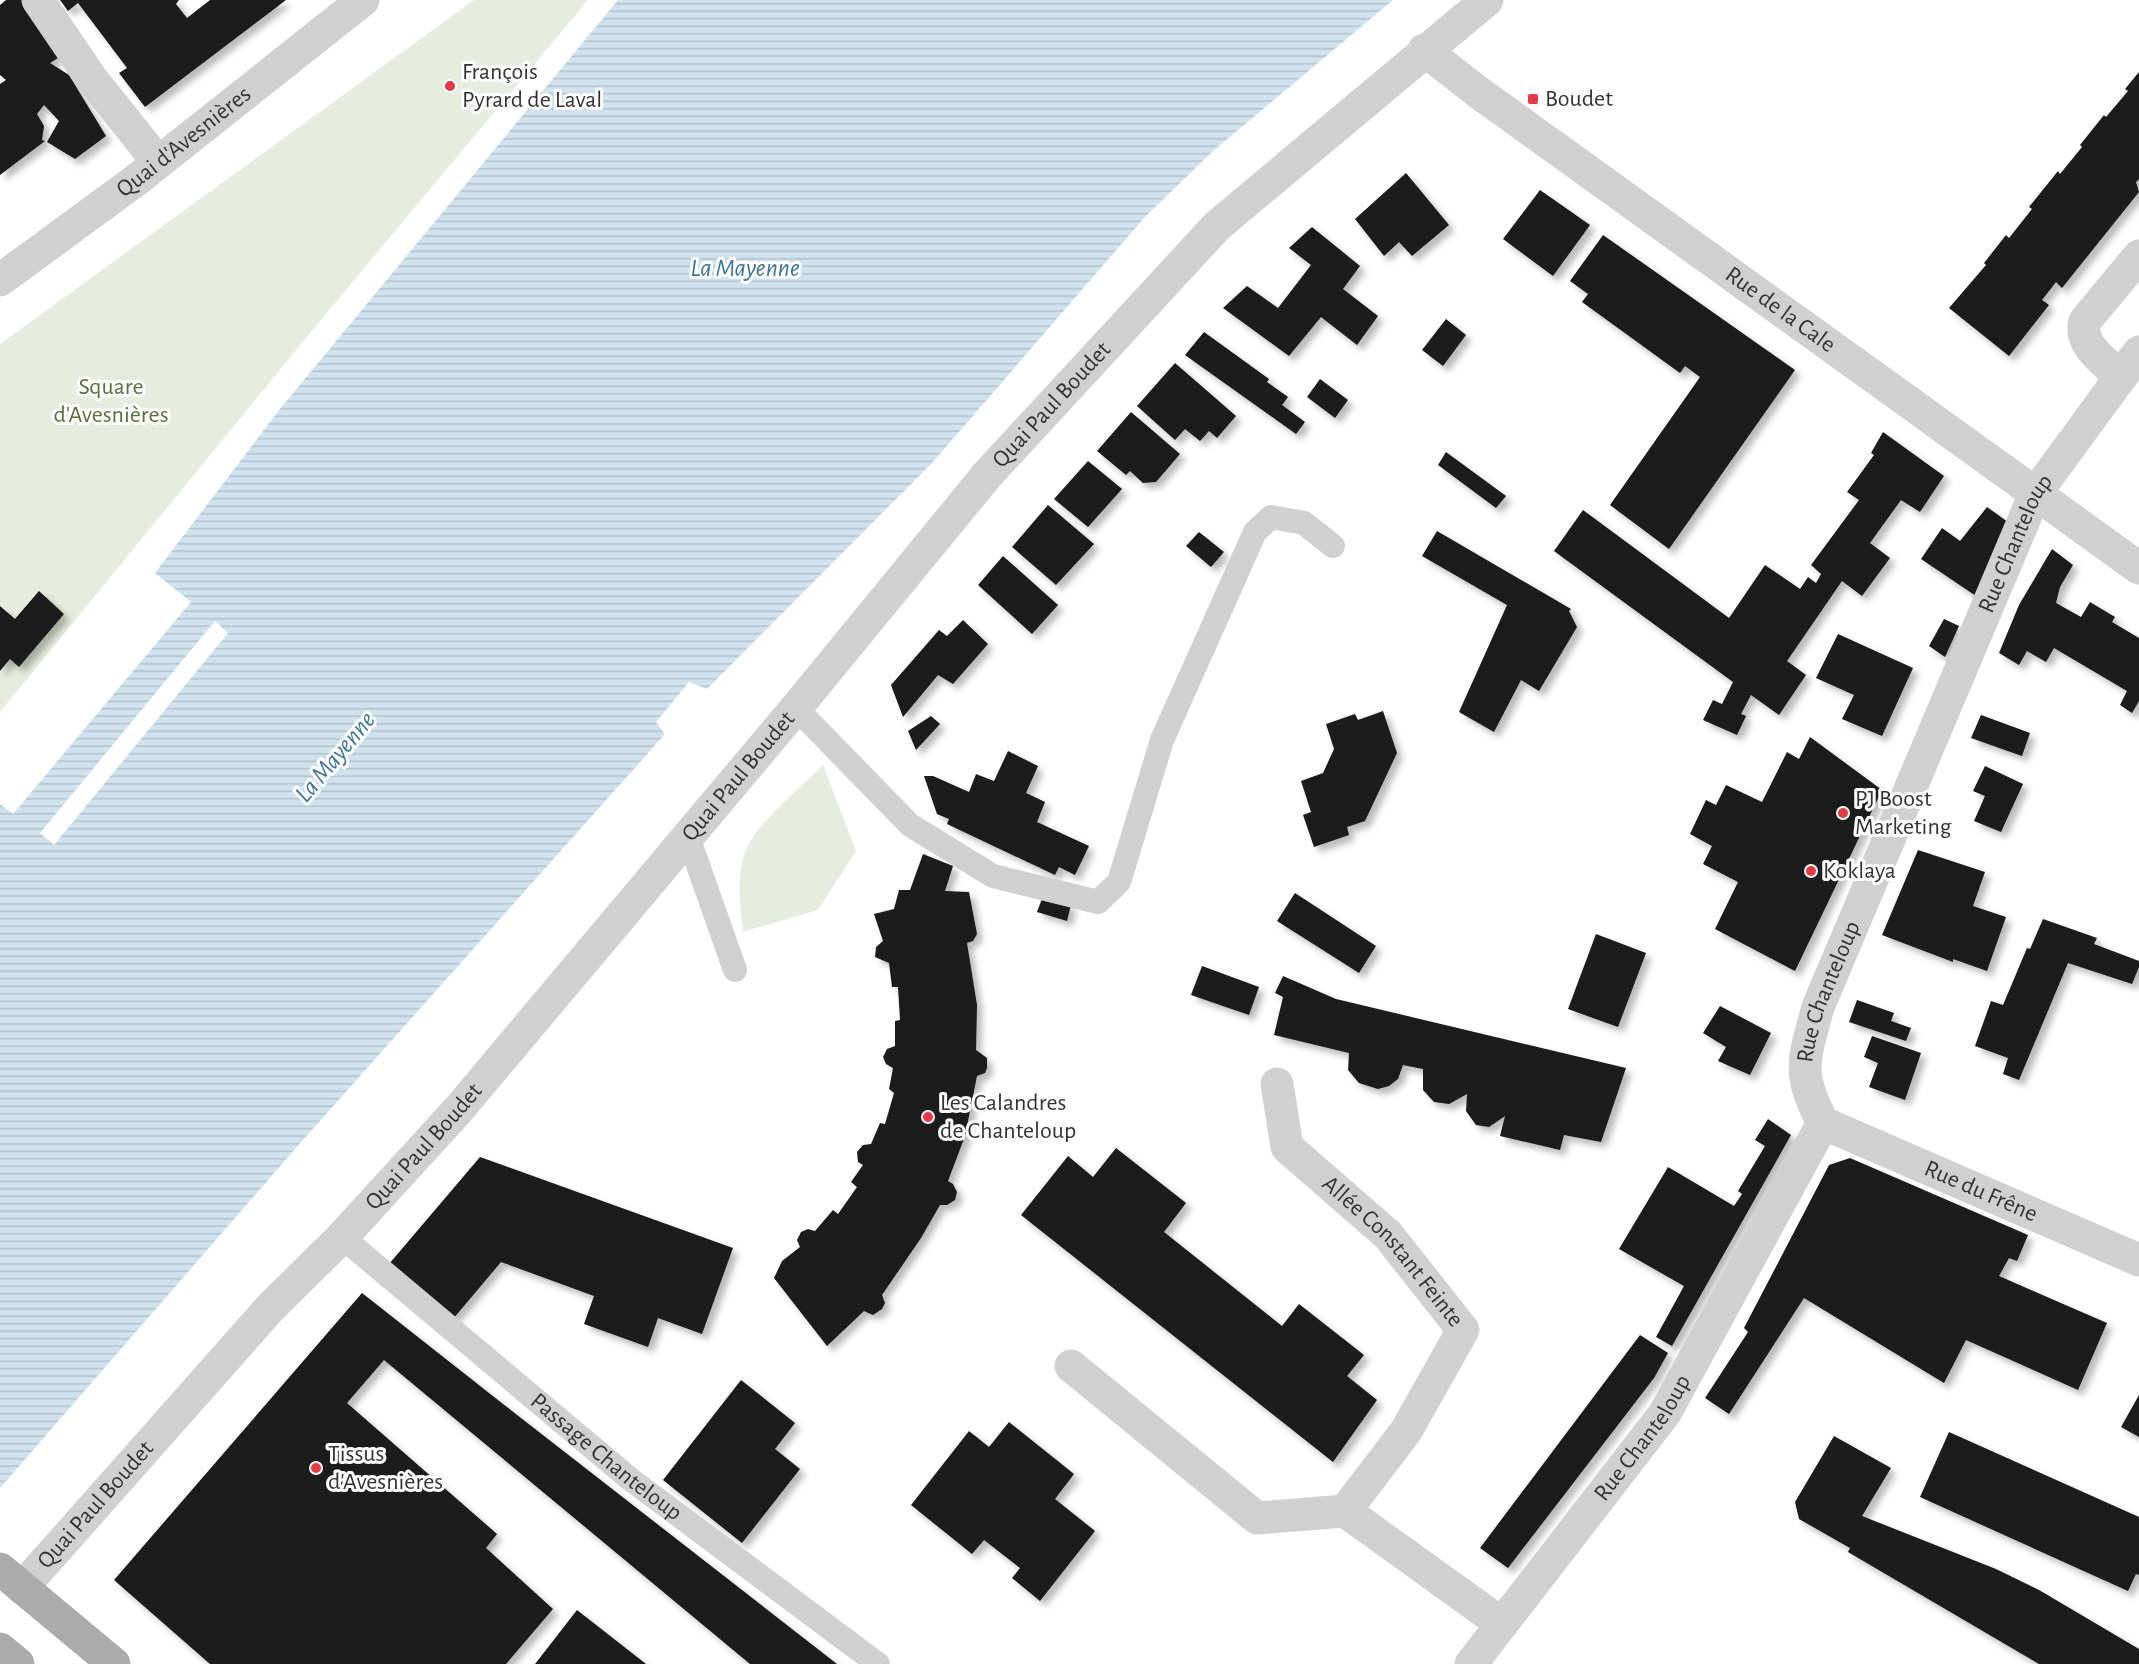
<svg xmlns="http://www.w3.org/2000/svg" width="2139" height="1664" viewBox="0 0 2139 1664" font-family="'Alegreya Sans',sans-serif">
	<defs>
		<pattern id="water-rules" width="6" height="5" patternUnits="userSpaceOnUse" patternTransform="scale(1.5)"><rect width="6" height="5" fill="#cfe2ee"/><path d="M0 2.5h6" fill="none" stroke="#b2c2cd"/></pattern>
		<filter id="shadow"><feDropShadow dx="5.5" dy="5.5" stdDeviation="3" flood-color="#0004"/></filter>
	</defs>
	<rect width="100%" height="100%" fill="#fff"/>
	<g fill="#e6ecdf">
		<path d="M474 0H588L306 338 0 712V344Z"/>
		<path d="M823 765 856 851 818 910 743 932C740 906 736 876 746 850 755 825 802 786 823 765Z"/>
	</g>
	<path fill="url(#water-rules)" fill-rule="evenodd" d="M618 0H1393L1213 151 1144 218 933 462 707 689 689 682 656 722 665 734 302 1141 0 1488V804L13 814 191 602 155 573 280 409ZM215 621 228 633 54 845 40 833Z"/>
	<g fill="#1a1a1a" filter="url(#shadow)">
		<path d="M6 0H22L58 58 50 63 69 75 106 136 75 159 47 142 59 121 44 105 37 114 44 126 42 140 45 141 0 175V84L6 80 0 75V5Z"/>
		<path d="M60 0H179L176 4 187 18 210 0H286L145 107 119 73 127 68 78 3 68 11Z"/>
		<path d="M2139 72V179L2136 182 2139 192 2062 288 2056 282 2042 300 2049 305 2009 356 1949 308 1986 265 1984 263 2006 235 2009 238 2032 209 2029 207 2058 171 2060 174 2082 147 2080 145 2104 115 2106 117 2128 91 2125 89Z"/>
		<path d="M1406 173 1449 225 1412 256 1399 242 1384 256 1355 219Z"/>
		<path d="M1540 190 1590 225 1553 276 1503 239Z"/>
		<path d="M1312 227 1360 266 1343 289 1378 316 1357 345 1321 317 1289 356 1223 308 1247 286 1278 308 1311 265 1289 248Z"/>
		<path d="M1603 235 1795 370 1669 549 1610 505 1700 377 1685 366 1680 373 1582 302 1588 294 1570 281Z"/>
		<path d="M1446 319 1466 335 1443 366 1422 350Z"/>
		<path d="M1204 332 1269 379 1267 382 1288 397 1282 405 1305 422 1296 434 1185 355Z"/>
		<path d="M1175 363 1236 416 1217 438 1209 431 1200 441 1185 429 1175 440 1137 406Z"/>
		<path d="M1320 379 1348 400 1335 418 1307 397Z"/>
		<path d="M1131 412 1180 454 1156 482 1143 483 1130 471 1126 475 1097 451Z"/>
		<path d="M1883 432 1944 476 1920 512 1901 500 1870 543 1890 558 1862 596 1842 581 1787 661 1806 675 1779 715 1751 695 1741 714 1746 716 1737 735 1703 720 1713 700 1722 704 1733 682 1554 551 1583 510 1729 618 1765 565 1800 589 1808 577 1816 583 1821 574 1811 565 1859 500 1847 492 1874 455 1871 453Z"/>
		<path d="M1446 452 1506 496 1496 508 1438 465Z"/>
		<path d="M1088 461 1122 489 1088 527 1054 499Z"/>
		<path d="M1048 505 1094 544 1056 585 1012 547Z"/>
		<path d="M1987 507 2019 530 1976 596 1921 559 1942 528 1960 541Z"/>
		<path d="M1437 531 1571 609 1569 611 1577 627 1539 691 1521 680 1494 732 1459 712 1507 605 1422 556Z"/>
		<path d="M1199 532 1224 552 1211 567 1186 546Z"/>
		<path d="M2052 549 2073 565 2060 587 2056 603 2081 617 2090 602 2115 617 2112 622 2139 638V701L2132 713 2120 705 2127 691 2054 648 2046 662 2027 651 2019 665 1999 653 2019 605Z"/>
		<path d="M1003 556 1058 605 1032 634 978 585Z"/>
		<path d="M39 591 64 614 19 667 10 659 0 671V606L15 619Z"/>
		<path d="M1944 619 1959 626 1945 657 1929 646Z"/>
		<path d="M963 620 988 644 953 684 938 675 903 717 891 685 939 630 947 636Z"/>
		<path d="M1838 634 1913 668 1882 736 1842 719 1854 695 1816 678Z"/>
		<path d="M1383 711 1397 753 1365 821 1347 827 1349 835 1314 847 1303 815 1311 812 1301 781 1323 773 1334 749 1326 724 1355 714 1358 720Z"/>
		<path d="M1981 715 2030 733 2022 756 1971 738Z"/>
		<path d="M931 716 940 724 916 750 908 731Z"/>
		<path d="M1810 737 1882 790 1795 971 1715 929 1738 882 1703 864 1712 846 1690 834 1706 800 1716 805 1726 785 1762 802 1787 752 1799 759Z"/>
		<path d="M1008 751 1038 766 1026 793 1045 802 1037 822 1089 846 1075 875 1059 867 1055 875 947 824 949 819 937 814 924 776H933L969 792 976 774 994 781Z"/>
		<path d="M1985 766 2023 784 2001 832 1974 821 1985 796 1973 791Z"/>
		<path d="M1918 850 1985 872 1973 906 2006 917 1987 971 1953 959V962L1882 935Z"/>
		<path d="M923 854 953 866 945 891 969 892 977 934 973 941 967 943 977 1005 976 1050 987 1058V1068L985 1073 977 1076 965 1136 948 1181 953 1184 957 1192 955 1200 947 1205H940L921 1238 882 1295 885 1303 882 1309 873 1315 864 1311 827 1346 774 1278 782 1261 800 1247 797 1240 801 1232 808 1229 815 1231 833 1210 838 1214 857 1187 851 1182 863 1165 858 1162 857 1152 863 1145 871 1144 880 1123 885 1124 894 1093 889 1089 893 1068 886 1064 883 1057 887 1049 895 1046V1021L900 1020 898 987H892L889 963 875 957 876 947 883 941 874 914 894 909 899 890H910Z"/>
		<path d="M1295 893 1376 946 1359 973 1277 921Z"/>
		<path d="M1043 896 1071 905 1067 921 1037 912Z"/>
		<path d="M2043 919 2097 938 2094 944 2139 961V967L2132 984 2068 963 2019 1080 2003 1074 2008 1058 1975 1046 1991 1001 2003 1005 2027 948 2030 949Z"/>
		<path d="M1596 934 1646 953 1618 1027 1568 1009Z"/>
		<path d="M1202 966 1259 987 1249 1015 1191 995Z"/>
		<path d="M1283 976 1336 999 1626 1068 1601 1142 1564 1135 1560 1150 1500 1136 1505 1116 1489 1127 1476 1125 1466 1111 1467 1094 1449 1104 1434 1102 1423 1090V1069L1403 1065 1398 1079 1389 1086 1378 1089 1359 1083 1348 1070 1349 1053 1274 1035 1283 997 1275 993Z"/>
		<path d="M1857 1000 1894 1013 1891 1021 1911 1028 1906 1041 1849 1022Z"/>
		<path d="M1720 1006 1771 1033 1750 1075 1718 1061 1726 1047 1703 1033Z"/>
		<path d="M1872 1036 1921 1053 1905 1100 1869 1087 1878 1063 1864 1057Z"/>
		<path d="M1768 1119 1791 1135 1672 1346 1656 1337 1684 1286 1619 1249 1668 1167 1734 1206 1742 1194 1738 1191 1765 1146 1755 1140Z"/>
		<path d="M1116 1148 1186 1203 1164 1232 1282 1326 1299 1304 1364 1355 1347 1376 1377 1400 1333 1462 1021 1215 1068 1156 1093 1177Z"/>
		<path d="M480 1157 733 1248 702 1334 658 1318 648 1347 584 1324 594 1296 501 1262 453 1319 389 1264Z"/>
		<path d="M1850 1158 2028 1235 2017 1261 2009 1258 1999 1276 2107 1323 2078 1390 1966 1340 1944 1383 1804 1298 1729 1414 1705 1398 1748 1332 1744 1328 1829 1165Z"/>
		<path d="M362 1293 503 1404 837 1664H750L384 1360 347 1403 497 1534 486 1548 553 1609 506 1664H210L114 1580Z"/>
		<path d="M1640 1335 1668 1353 1654 1378 1508 1568 1480 1548Z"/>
		<path d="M741 1380 795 1423 775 1449 800 1469 742 1543 663 1480Z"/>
		<path d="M2139 1395V1437L2121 1427Z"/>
		<path d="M1009 1422 1074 1474 1055 1499 1095 1531 1040 1601 1012 1578 1020 1568 984 1540 972 1554 911 1505 969 1431 989 1447Z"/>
		<path d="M1949 1432 2139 1517V1575L2136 1574 2128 1591 1920 1497Z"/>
		<path d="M1834 1436 1891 1468 1862 1516 1996 1569 2039 1590 2139 1649V1664H2039L1848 1552 1850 1548 1799 1519 1795 1502Z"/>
		<path d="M577 1610 646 1664H535Z"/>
	</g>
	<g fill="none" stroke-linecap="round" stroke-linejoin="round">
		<g stroke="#d0d0d0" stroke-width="24">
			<path d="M796 708 910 825 993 876 1098 902 1119 882 1162 740 1255 532 1271 517 1304 523 1333 546"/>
			<path d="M688 837 735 970"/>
			<path id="s1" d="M342 1237 630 1479 878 1664"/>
		</g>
		<g stroke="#d0d0d0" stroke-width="33">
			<path d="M38 0 91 78 158 162"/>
			<path id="s2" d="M1424 50 1478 92 2139 568"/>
			<path d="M2121 377C2105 362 2078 345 2085 321L2139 256"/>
			<path id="s3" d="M1277 1084 1287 1147 1388 1235 1463 1330 1406 1431 1345 1511"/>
			<path id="s4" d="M1823 1123 2139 1260"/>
			<path d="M1071 1366 1257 1518 1345 1511 1502 1624"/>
			<path id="s5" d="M1471 1664 1665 1413 1823 1123C1796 1072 1804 1060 1818 1007L2035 494 2139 352"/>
		</g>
		<g stroke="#d0d0d0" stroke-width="33">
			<path id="s6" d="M0 280 135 181 363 0"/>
			<path id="s7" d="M22 1588 270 1308 342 1237 458 1110 796 708 987 475 1217 226 1487 0"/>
		</g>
		<g stroke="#ababab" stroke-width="33">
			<path d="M0 1569 114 1664"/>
			<path d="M0 1649 18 1664"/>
		</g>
	</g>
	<g fill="#e63946" stroke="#fff" stroke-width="2">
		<circle cx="450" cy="86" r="6"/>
		<rect x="1527" y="93" width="12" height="12" rx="3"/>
		<circle cx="1843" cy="813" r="6"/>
		<circle cx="1811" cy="871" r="6"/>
		<circle cx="928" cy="1117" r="6"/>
		<circle cx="316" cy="1468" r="6"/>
	</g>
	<g text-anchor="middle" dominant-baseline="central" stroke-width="6" stroke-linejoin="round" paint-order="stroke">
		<g font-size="24" fill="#333" stroke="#fff" text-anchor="start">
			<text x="462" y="72">François<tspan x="462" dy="28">Pyrard de Laval</tspan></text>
			<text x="1545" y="99">Boudet</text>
			<text x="1855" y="799">PJ Boost<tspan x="1855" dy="28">Marketing</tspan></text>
			<text x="1823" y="871">Koklaya</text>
			<text x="940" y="1103">Les Calandres<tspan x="940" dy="28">de Chanteloup</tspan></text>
			<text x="328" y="1454">Tissus<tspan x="328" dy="28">d'Avesnières</tspan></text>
		</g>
		<g font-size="24" fill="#333" stroke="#fff">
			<text stroke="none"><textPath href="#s6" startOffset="230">Quai d'Avesnières</textPath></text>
			<text stroke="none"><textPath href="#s2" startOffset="441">Rue de la Cale</textPath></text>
			<text stroke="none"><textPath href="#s7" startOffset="1569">Quai Paul Boudet</textPath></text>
			<text stroke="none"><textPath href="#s5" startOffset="1272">Rue Chanteloup</textPath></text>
			<text stroke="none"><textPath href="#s7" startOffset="1083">Quai Paul Boudet</textPath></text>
			<text stroke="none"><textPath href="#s5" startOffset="786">Rue Chanteloup</textPath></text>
			<text stroke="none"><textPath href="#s7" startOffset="597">Quai Paul Boudet</textPath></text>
			<text stroke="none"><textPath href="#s4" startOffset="172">Rue du Frêne</textPath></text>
			<text stroke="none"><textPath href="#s3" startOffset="213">Allée Constant Feinte</textPath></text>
			<text stroke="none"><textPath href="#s5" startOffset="284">Rue Chanteloup</textPath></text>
			<text stroke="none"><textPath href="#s1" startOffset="344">Passage Chanteloup</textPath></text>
			<text stroke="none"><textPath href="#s7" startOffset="111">Quai Paul Boudet</textPath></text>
		</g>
		<g font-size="24" fill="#56703f" stroke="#fff">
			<text x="111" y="387">Square<tspan x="111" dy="28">d'Avesnières</tspan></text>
		</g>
		<g font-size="26" font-style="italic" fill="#3f7597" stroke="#fff">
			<text x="745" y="268">La Mayenne</text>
			<text transform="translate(335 757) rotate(-50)">La Mayenne</text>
		</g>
	</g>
</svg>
